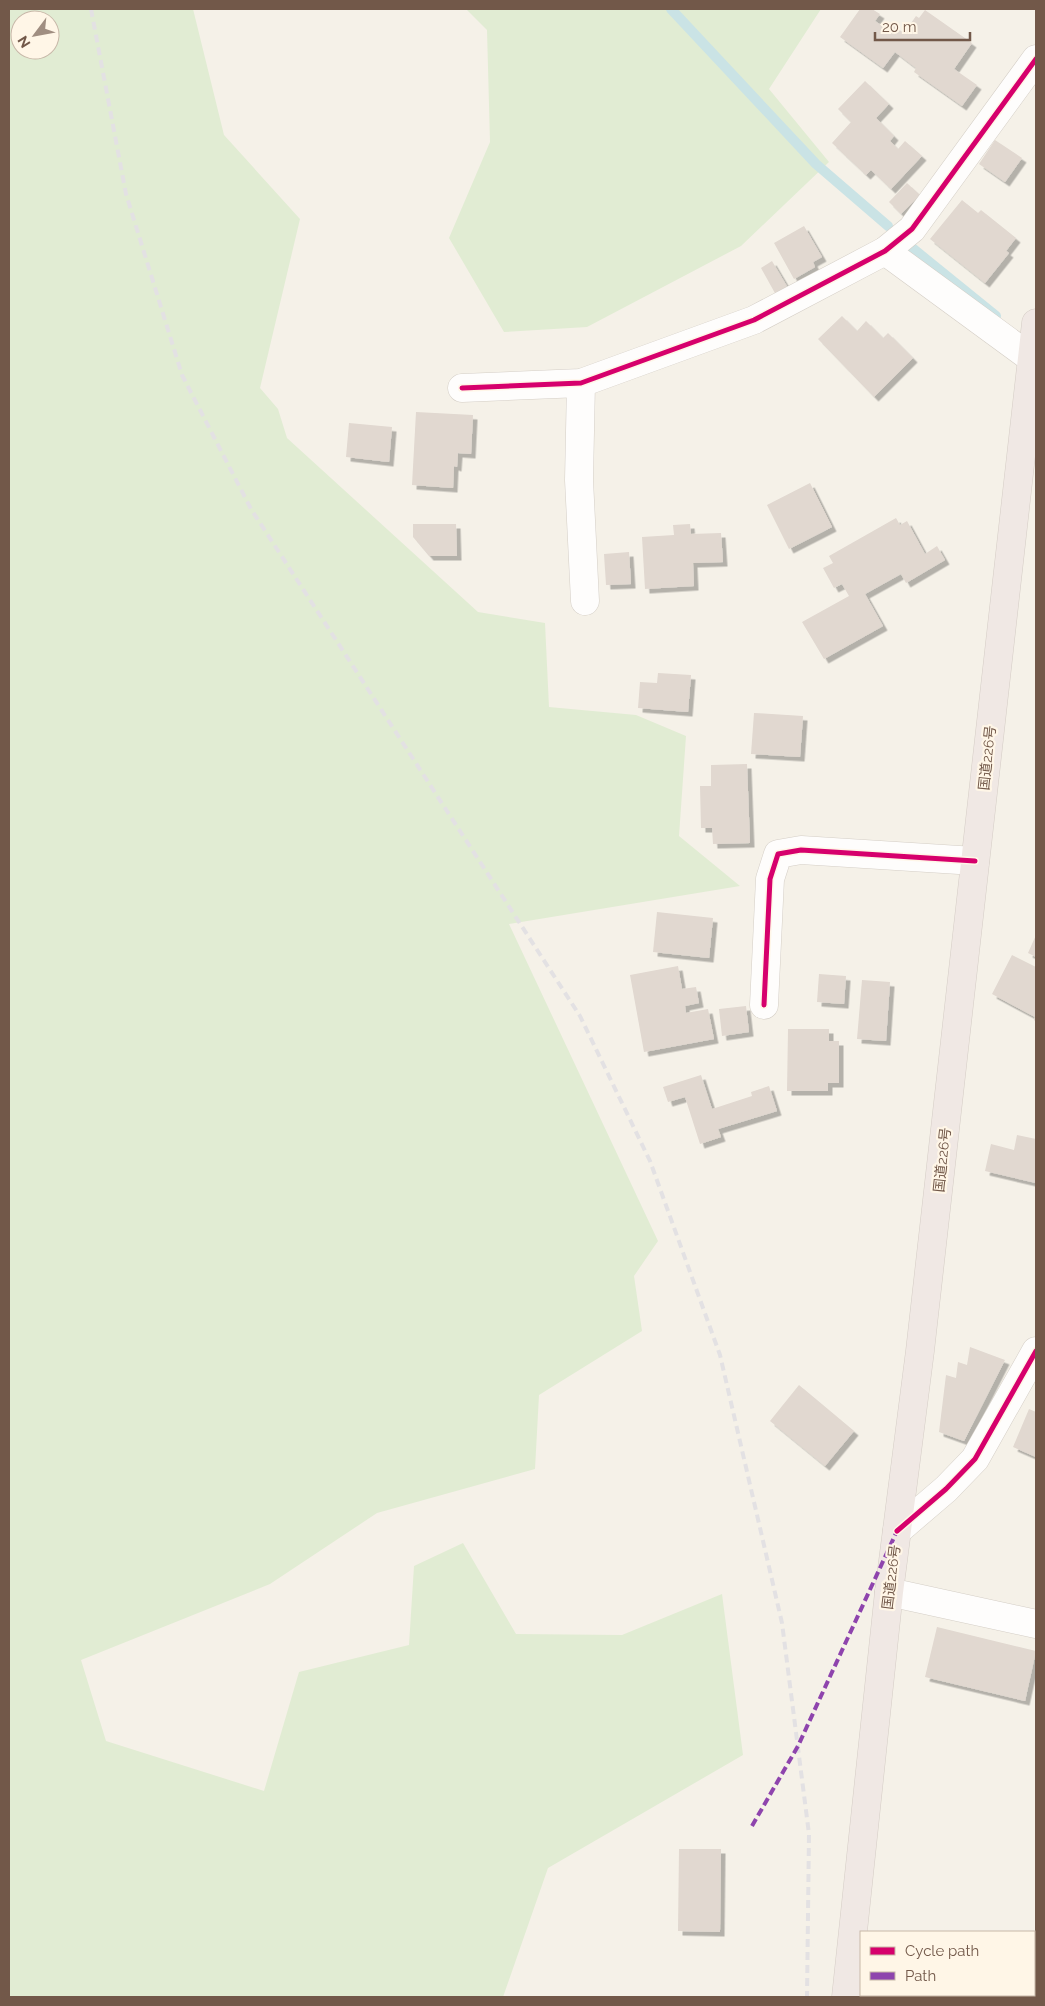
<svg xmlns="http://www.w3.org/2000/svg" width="1045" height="2006" viewBox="0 0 1045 2006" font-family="Raleway,'Noto Sans JP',sans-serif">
	<defs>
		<filter id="shadow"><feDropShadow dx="4.5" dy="4.5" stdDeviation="0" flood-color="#0004"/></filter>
	</defs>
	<rect width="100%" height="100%" fill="#f5f1e8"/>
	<g fill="#e1ecd3" fill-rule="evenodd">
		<path d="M9 9H193L224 135 300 219 260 388 278 409 287 438 478 612 545 623 549 707 636 715 686 736 679 836 740 886 509 924 658 1241 634 1276 642 1331 539 1395 535 1469 377 1513 270 1584 81 1660 106 1741 264 1791 299 1672 409 1645 414 1566 463 1543 516 1634 622 1635 722 1594 743 1755 548 1868 503 1997H9ZM20 20H50V50H20Z"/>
		<path d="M466 9H821L769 89 829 162 741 246 587 327 504 332 449 238 490 142 487 30Z"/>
	</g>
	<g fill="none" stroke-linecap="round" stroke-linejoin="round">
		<g stroke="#cae3e5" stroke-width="10">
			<path d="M671 9 816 164 888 226"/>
			<path d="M911 247 996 316"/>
		</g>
	</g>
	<g fill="#e1d8d0" filter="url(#shadow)">
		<path d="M860 9H872L880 14 875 21 884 27 888 22 904 33 916 16 919 18 925 10 972 43 954 69 977 85 962 106 914 72 916 68 895 52 883 68 840 37Z"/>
		<path d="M865 81 889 104 876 118 894 136 890 141 898 149 905 141 922 156 891 189 871 170 866 175 832 143 851 122 838 109Z"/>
		<path d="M995 140 1022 158 1005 182 979 164Z"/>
		<path d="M907 183 920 195 901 214 889 202Z"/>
		<path d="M962 200 978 213 981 210 1016 238 1006 251 1009 253 985 283 930 239Z"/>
		<path d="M804 226 822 257 813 262 815 267 794 279 774 243Z"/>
		<path d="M772 261 788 288 776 295 761 268Z"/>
		<path d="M842 316 857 331 866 321 883 338 888 333 913 358 874 397 818 339Z"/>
		<path d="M416 412 473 415 471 454 458 453 457 467 454 466 453 488 412 485Z"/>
		<path d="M349 423 392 427 389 462 346 457Z"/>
		<path d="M810 483 832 527 789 549 767 505Z"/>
		<path d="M896 518 900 525 907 521 925 554 937 546 945 560 906 583 901 574 865 594 883 626 824 659 802 622 849 596 842 584 834 588 823 568 833 563 829 556Z"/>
		<path d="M413 524H456L457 556H429L413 537Z"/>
		<path d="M690 524 691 534 721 533 723 562 693 563 694 586 645 589 642 537 674 535 673 525Z"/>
		<path d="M629 552 631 584 606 585 604 554Z"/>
		<path d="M658 673 691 675 688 712 638 708 640 682 657 683Z"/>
		<path d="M754 713 803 716 800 757 751 754Z"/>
		<path d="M747 764 750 843 713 844 712 828H701L700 786H711V765Z"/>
		<path d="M657 912 713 918 709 958 653 952Z"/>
		<path d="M1036 935V957L1028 953Z"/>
		<path d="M1012 955 1036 967V1022L1034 1020 1035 1017 992 994Z"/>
		<path d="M678 966 682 989 696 987 699 1003 685 1006 686 1013 708 1009 714 1039 644 1052 630 975Z"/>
		<path d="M819 974 846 976 844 1004 817 1002Z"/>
		<path d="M862 980 890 982 886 1041 857 1039Z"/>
		<path d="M746 1006 749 1032 722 1036 719 1009Z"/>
		<path d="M788 1029H829V1041H839V1083H828V1091H787Z"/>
		<path d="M701 1075 712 1109 752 1096 751 1092 769 1086 777 1111 718 1129 721 1137 700 1144 685 1097 668 1102 663 1087Z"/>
		<path d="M1017 1135 1036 1139V1183L985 1171 991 1144 1014 1150Z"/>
		<path d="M970 1347 1005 1360 964 1441 939 1432 946 1375 956 1378 958 1362 967 1365Z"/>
		<path d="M799 1385 854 1431 825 1466 770 1421Z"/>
		<path d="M1029 1409 1036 1412V1457L1013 1447Z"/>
		<path d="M937 1627 1036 1651 1025 1701 925 1677Z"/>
		<path d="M679 1849H721L720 1932 678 1931Z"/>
	</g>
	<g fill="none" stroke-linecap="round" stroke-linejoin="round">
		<defs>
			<g id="street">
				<path d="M885 251 1031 358"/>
				<path d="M581 383 579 480 585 601"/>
				<path d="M462 388 581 383 754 320 885 251 912 229 1036 59"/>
				<path d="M764 1005 770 879 778 854 801 850 975 861"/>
				<path d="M897 1531 946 1489 975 1459 1036 1351"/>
				<path d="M889 1592 1036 1624"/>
			</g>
			<path id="highway" d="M846 1997 889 1592 920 1351 1036 323"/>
		</defs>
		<use href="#street" stroke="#d4cec6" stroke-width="29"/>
		<use href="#highway" stroke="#d4ccc5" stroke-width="29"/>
		<use href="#street" stroke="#fefdfc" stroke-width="28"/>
		<use href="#highway" stroke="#f0e8e4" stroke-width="28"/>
		<path stroke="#e3e1e3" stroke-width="4" stroke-dasharray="8 5" stroke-linecap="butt" d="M91 9 126 194 182 375 251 509 580 1016 650 1161 720 1355 782 1623 809 1834 807 1997"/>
		<path stroke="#8e44ad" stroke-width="4" stroke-dasharray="8 4" stroke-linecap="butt" d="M752 1826 798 1746 897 1531"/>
		<defs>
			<g id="cycleway">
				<path d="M462 388 581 383 754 320 885 251 912 229 1036 59"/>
				<path d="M764 1005 770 879 778 854 801 850 975 861"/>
				<path d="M897 1531 946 1489 975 1459 1036 1351"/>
			</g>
		</defs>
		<use href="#cycleway" stroke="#fff6e7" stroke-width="8"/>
		<use href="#cycleway" stroke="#d6006c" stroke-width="5"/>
	</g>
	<g text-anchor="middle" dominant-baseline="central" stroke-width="4.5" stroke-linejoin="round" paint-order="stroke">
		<g font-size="14" fill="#725849" stroke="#fff6e7">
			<text transform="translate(987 758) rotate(-84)">国道226号</text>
			<text transform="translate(942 1160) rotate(-84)">国道226号</text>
			<text transform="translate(891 1577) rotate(-83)">国道226号</text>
		</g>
	</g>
	<rect width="1045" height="2006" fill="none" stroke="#725849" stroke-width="20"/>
	<rect x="860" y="1931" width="175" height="65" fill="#fff6e7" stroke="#c7b7a8"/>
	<rect x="870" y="1947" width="25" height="8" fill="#d6006c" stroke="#c7b7a8"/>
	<text x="905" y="1956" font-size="15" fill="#725849">Cycle path</text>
	<rect x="870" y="1972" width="25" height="8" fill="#8e44ad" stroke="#c7b7a8"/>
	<text x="905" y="1981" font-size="15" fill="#725849">Path</text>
	<g transform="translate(35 35) rotate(238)"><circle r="24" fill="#fff6e7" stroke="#c7b7a8"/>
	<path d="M0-4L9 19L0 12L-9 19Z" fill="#a08e81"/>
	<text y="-8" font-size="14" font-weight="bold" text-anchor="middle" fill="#725849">N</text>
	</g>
	<path d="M875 32v8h95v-8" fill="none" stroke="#725849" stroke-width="2.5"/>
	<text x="882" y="32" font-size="15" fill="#725849" stroke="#fff6e7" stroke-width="4" paint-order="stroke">20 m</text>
</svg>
